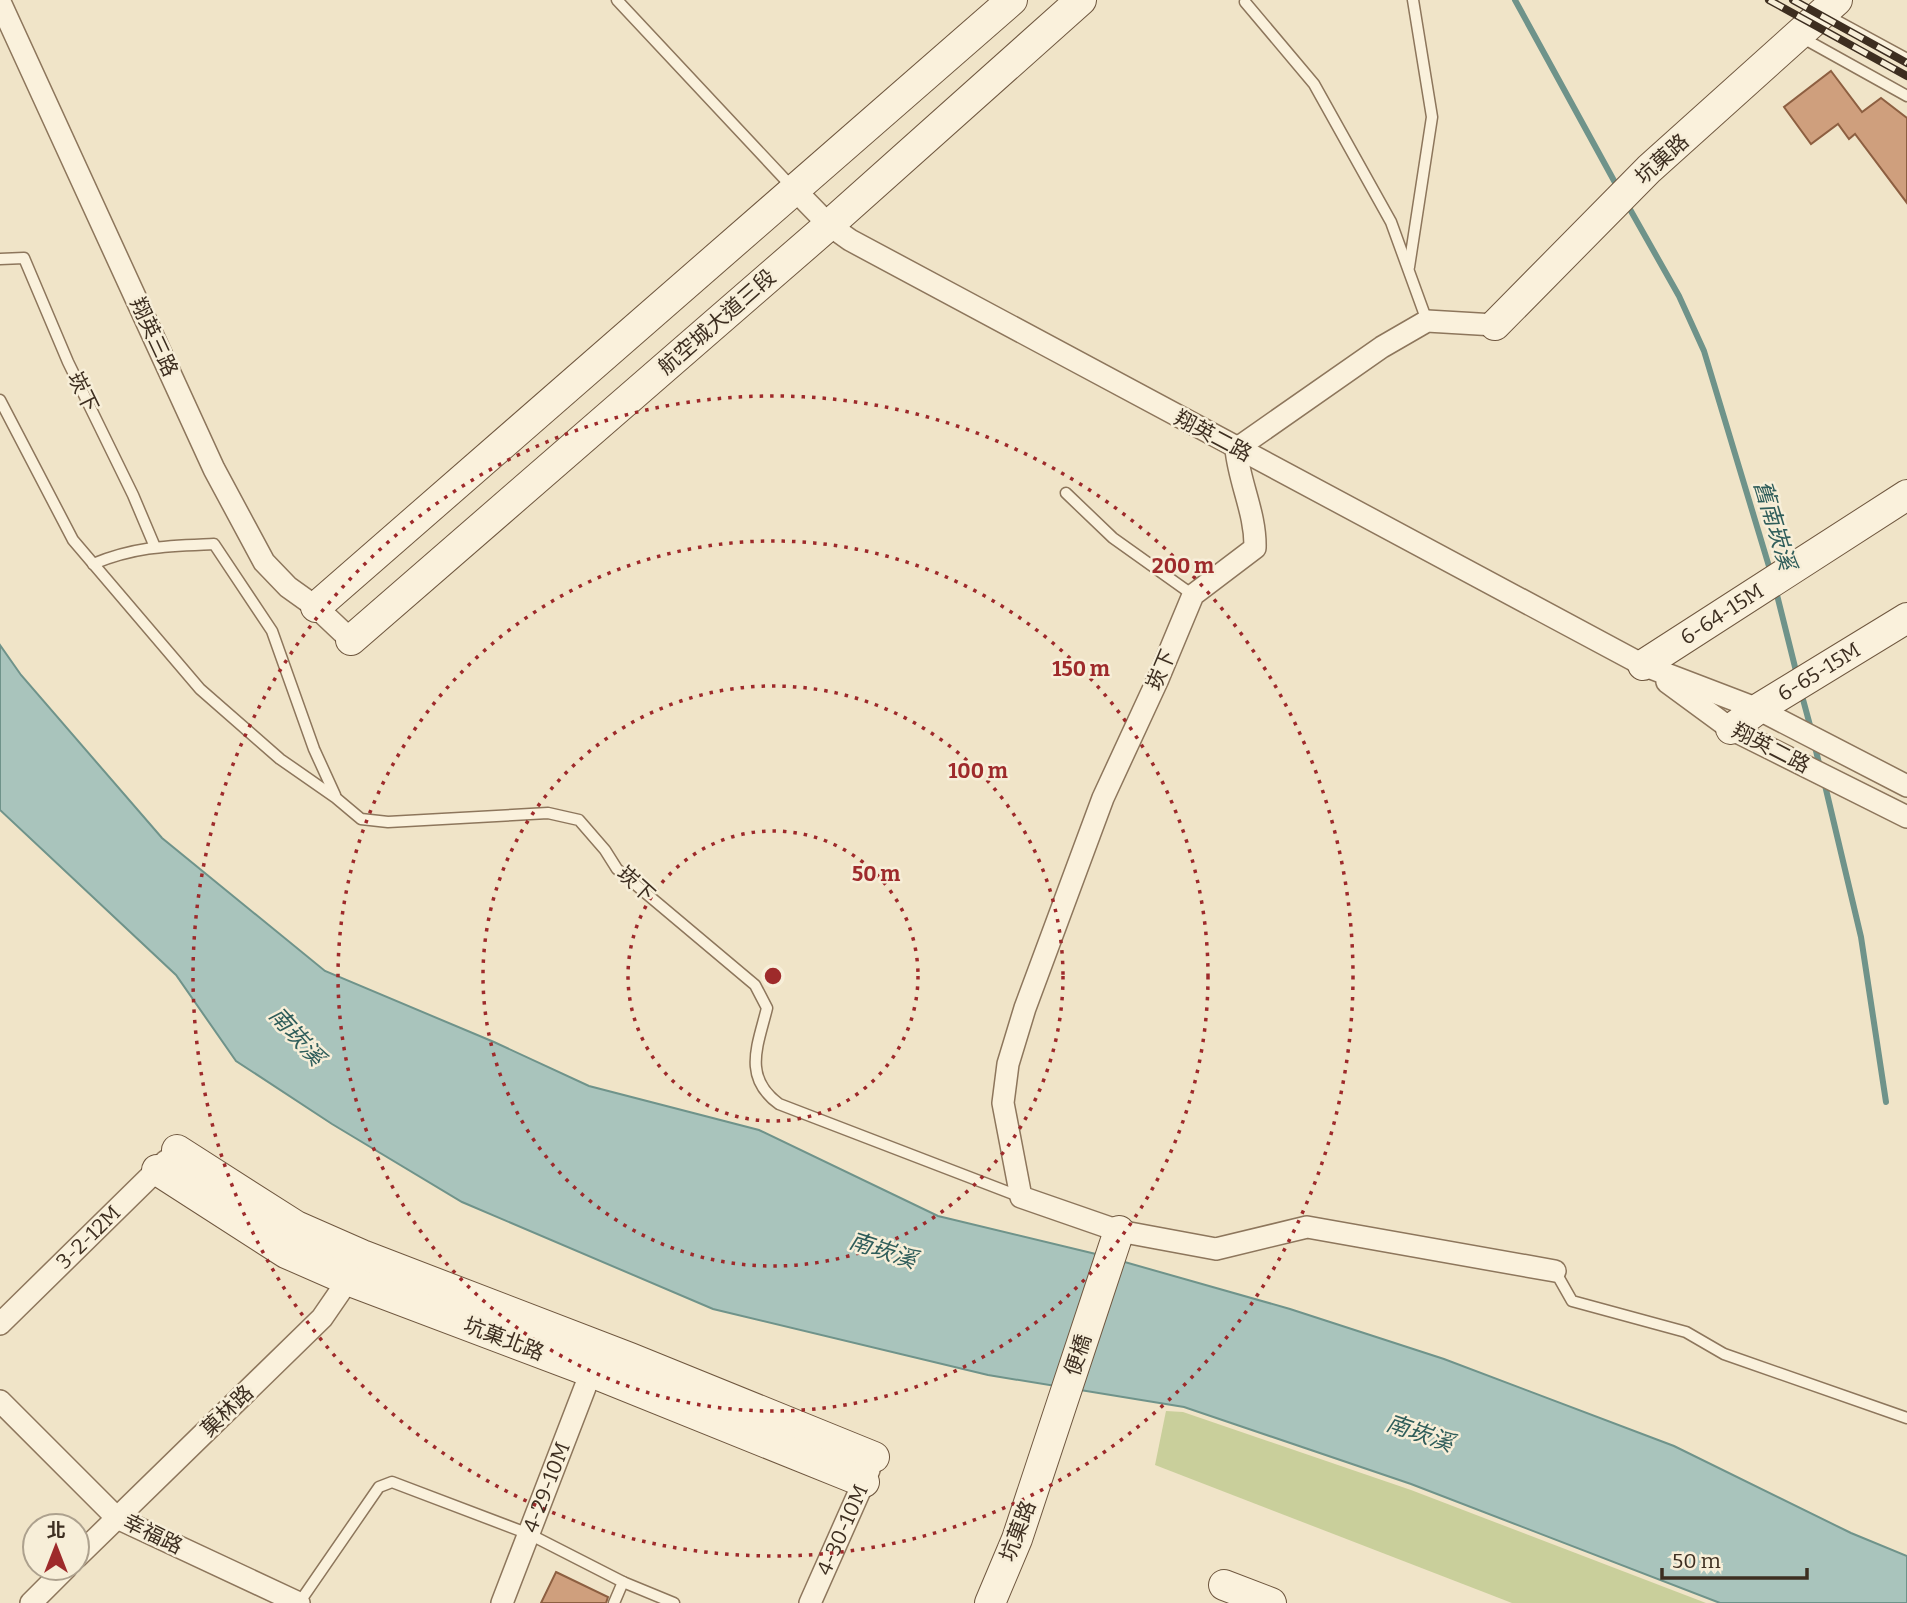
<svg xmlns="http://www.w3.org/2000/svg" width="1907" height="1603" viewBox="0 0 1907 1603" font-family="Bitter,'Noto Sans TC',serif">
	<rect width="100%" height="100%" fill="#f0e4c8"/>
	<path fill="#c9cf9b" d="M1166 1411 1183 1412 1411 1490 1706 1603H1512L1155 1465Z"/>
	<path fill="#a9c4bc" stroke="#6f938a" stroke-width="2" d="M0 645 21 675 162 838 325 971 494 1042 589 1086 759 1130 938 1216 1100 1255 1290 1309 1444 1359 1674 1446 1851 1533 1907 1556V1603H1720L1411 1484 1184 1407 988 1375 713 1309 462 1202 332 1124 236 1061 176 975 0 810Z"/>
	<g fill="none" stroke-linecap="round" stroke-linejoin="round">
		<g stroke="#6f938a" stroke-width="6">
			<path d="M1515 0 1618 188"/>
			<path d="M1627 204 1679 296 1704 351 1771 573"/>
			<path d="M1776 591 1797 675"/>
			<path d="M1801 692 1811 729"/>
			<path d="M1814 743 1820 767"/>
			<path d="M1824 781 1861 937 1886 1102"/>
		</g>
	</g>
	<g fill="#cf9f7d" stroke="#8d5f41" stroke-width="2">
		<path d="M1831 71 1862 112 1881 98 1907 118V203L1855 134 1849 139 1838 124 1811 144 1784 107Z"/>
		<path d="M556 1572 608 1597 606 1603H541Z"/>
	</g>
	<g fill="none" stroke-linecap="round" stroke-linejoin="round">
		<defs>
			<g id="lane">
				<path d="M617 0 793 188"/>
				<path d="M1245 2 1314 84 1391 222 1427 321"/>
				<path d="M1826 15 1907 59"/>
				<path d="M1801 37 1907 96"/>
				<path d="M0 259 24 258 68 362 133 495 155 547"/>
				<path d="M1409 267 1432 117 1413 0"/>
				<path d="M0 400 73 540 200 689 280 759 336 798 361 819 388 822 548 813 579 820 605 850 617 869 755 985 767 1008C758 1045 742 1077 779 1104L1021 1197"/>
				<path d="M1066 493 1113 538 1193 595"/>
				<path d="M93 564C136 546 169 546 214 544L272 631 314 749 335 795"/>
				<path d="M1555 1271 1572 1301 1686 1332 1724 1354 1907 1418"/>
				<path d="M299 1603 379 1487 392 1482 529 1534 623 1582"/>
				<path d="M614 1603 623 1582 674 1603"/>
			</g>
			<g id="street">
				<path d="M0 2 214 469 264 562 288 587 316 607 351 640"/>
				<path d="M795 190 829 225 850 240 1643 665 1758 709 1907 786"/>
				<path d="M1495 325 1427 321 1382 347 1236 449C1239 482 1256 514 1255 548L1193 595 1158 679 1103 798 1025 1008 1008 1064 1003 1103 1021 1197 1119 1231 1216 1249 1307 1227 1555 1271"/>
				<path d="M1667 682 1731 729 1907 817"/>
				<path id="s1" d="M0 1324 166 1161"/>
				<path d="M0 1401 117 1518 299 1603"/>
				<path d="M77 1557 322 1318 355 1270"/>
				<path d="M31 1603 66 1568"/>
				<path id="s2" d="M502 1603 591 1372"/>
				<path id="s3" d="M810 1603 869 1470"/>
			</g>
			<g id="secondary">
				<path d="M1495 325 1649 169 1837 0"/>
				<path d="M316 607 1012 0"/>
				<path d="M351 640 829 225 1081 0"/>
				<path id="s4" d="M1643 665 1907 495"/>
				<path id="s5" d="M1731 729 1758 709 1907 618"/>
				<path d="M177 1150 296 1226 362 1255 630 1358 874 1457"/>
				<path d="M157 1170 286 1253 350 1281 591 1372 864 1482"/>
				<path d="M1224 1585 1271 1603"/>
				<path d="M990 1603 1017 1539 1119 1231"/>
			</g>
		</defs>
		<use href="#lane" stroke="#8d765c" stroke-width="13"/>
		<use href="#street" stroke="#8d765c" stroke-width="24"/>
		<use href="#secondary" stroke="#6f573f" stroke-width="32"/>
		<use href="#lane" stroke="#faf1dc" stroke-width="10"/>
		<use href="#street" stroke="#faf1dc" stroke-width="21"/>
		<use href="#secondary" stroke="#faf1dc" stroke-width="30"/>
		<defs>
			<g id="rail">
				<path d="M1769 0 1907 76"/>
				<path d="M1793 0 1907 63"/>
			</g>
		</defs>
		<use href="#rail" stroke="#3d2e20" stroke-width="8"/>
		<use href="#rail" stroke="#f7eed8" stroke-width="5" stroke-dasharray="16" stroke-linecap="butt"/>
	</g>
	<g fill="none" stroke="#9e2a2b" stroke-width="3.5" stroke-dasharray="3.5 7">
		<circle cx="773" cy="976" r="145"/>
		<circle cx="773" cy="976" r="290"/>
		<circle cx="773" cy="976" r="435"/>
		<circle cx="773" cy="976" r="580"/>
	</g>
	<g text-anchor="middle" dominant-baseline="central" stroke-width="5" stroke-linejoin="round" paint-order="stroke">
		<g font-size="21" fill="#3d2e20" stroke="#f7eed8">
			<text transform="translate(1662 159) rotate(-42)">坑菓路</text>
			<text transform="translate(717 322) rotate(-41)">航空城大道三段</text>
			<text transform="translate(154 337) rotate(65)">翔英三路</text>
			<text transform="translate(83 392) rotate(64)">崁下</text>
			<text transform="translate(1213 436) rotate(28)">翔英二路</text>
			<text stroke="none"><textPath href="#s4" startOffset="94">6-64-15M</textPath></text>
			<text transform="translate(1161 670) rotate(-67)">崁下</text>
			<text stroke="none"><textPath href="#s5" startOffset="105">6-65-15M</textPath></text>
			<text transform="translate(1771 748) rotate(27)">翔英二路</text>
			<text transform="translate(636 884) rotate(42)">崁下</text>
			<text stroke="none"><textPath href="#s1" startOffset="124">3-2-12M</textPath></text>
			<text transform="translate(504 1339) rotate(21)">坑菓北路</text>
			<text transform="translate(1078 1355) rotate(-72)">便橋</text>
			<text transform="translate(227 1411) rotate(-44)">菓林路</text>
			<text stroke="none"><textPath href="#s2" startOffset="124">4-29-10M</textPath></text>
			<text stroke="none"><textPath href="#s3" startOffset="80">4-30-10M</textPath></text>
			<text transform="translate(1018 1531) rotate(-69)">坑菓路</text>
			<text transform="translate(153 1534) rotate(26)">幸福路</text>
		</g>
		<g font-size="23" font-style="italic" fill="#2f5d5a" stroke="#f7eed8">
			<text transform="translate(1775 525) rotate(73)">舊南崁溪</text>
			<text transform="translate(297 1036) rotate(48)">南崁溪</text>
			<text transform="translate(883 1250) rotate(18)">南崁溪</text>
			<text transform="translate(1420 1433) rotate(19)">南崁溪</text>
		</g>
	</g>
	<circle cx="773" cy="976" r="10" fill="#9e2a2b" stroke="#f7eed8" stroke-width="3.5"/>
	<g font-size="21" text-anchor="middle" font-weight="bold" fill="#9e2a2b" stroke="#f7eed8" stroke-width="5" stroke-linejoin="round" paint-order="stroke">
		<text x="1183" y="573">200 m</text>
		<text x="1081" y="676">150 m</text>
		<text x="978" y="778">100 m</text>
		<text x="876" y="881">50 m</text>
	</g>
	<g transform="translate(56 1547)"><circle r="33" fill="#f7eed8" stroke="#ada18e" stroke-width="2"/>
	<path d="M0-5L12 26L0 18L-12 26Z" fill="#9e2a2b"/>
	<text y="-10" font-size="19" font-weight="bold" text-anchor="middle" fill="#3d2e20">北</text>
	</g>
	<path d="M1662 1568v10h145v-10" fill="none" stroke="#3d2e20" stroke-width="3.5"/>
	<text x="1672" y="1568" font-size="21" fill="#3d2e20" stroke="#f7eed8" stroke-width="5" paint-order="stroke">50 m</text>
</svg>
